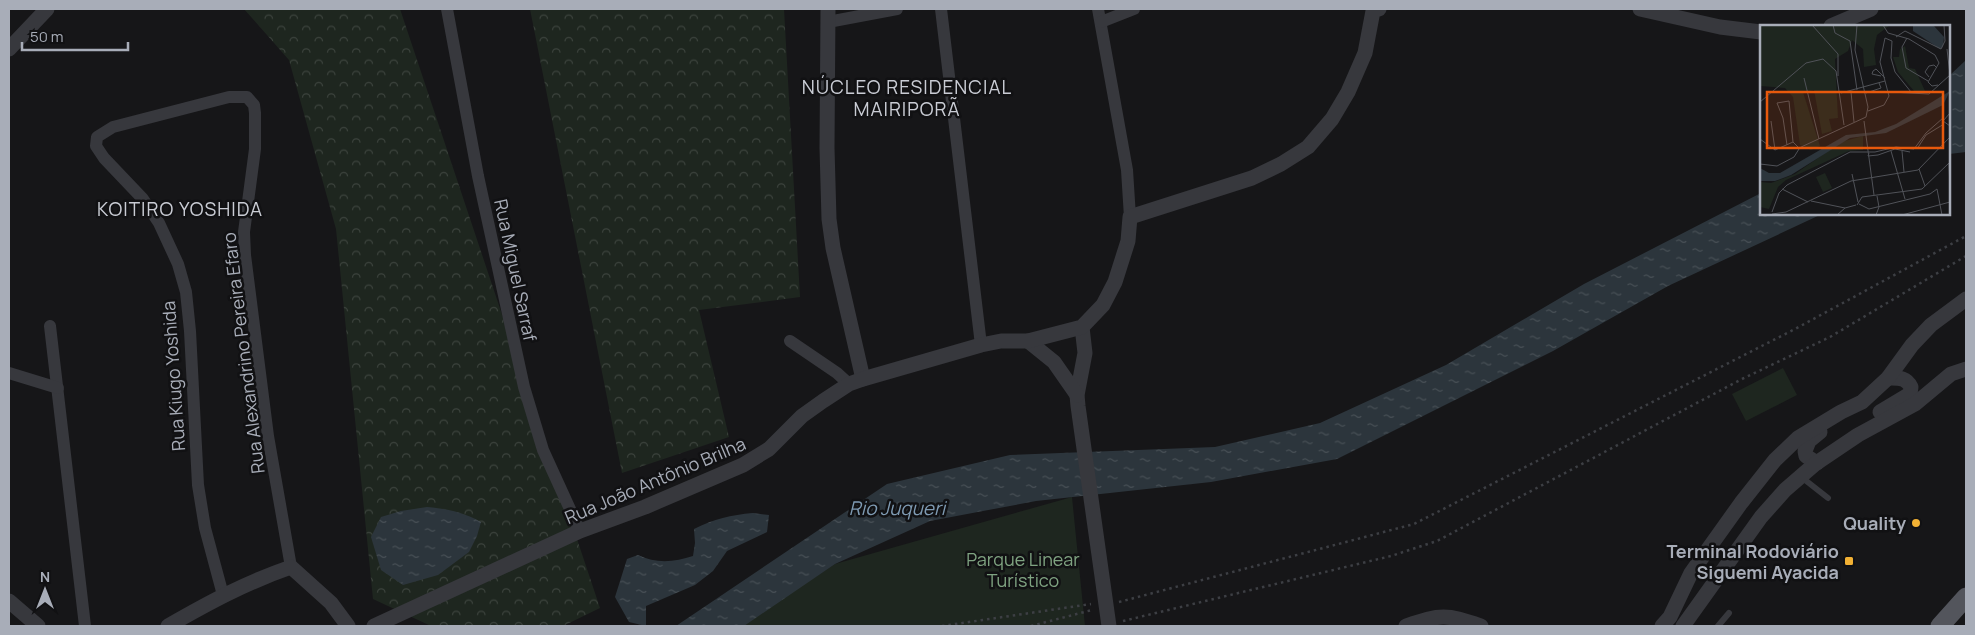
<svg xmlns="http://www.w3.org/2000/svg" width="1975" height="635" viewBox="0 0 1975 635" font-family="Manrope,sans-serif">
	<defs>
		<pattern id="forest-crowns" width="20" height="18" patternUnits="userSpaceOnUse" patternTransform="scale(1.25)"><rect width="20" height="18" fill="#1e261f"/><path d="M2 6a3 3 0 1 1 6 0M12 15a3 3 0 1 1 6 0" fill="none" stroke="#3c433d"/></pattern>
		<pattern id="water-ripples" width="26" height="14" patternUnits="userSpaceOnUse" patternTransform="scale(1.25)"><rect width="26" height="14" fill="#2c353c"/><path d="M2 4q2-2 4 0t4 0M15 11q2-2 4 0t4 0" fill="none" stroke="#485056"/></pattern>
	</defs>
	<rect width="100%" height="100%" fill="#161618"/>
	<g fill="#1e261f">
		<path d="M1783 368 1797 395 1746 421 1732 394Z"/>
		<path d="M1072 497 1085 626H739L835 564Z"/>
	</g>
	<g fill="url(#forest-crowns)">
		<path d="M244 9H400L600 608 563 626H431L373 599 336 229 289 60Z"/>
		<path d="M530 9H784L800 297 699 310 729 437 622 473Z"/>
	</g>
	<g fill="url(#water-ripples)">
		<path d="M1966 60V152L1949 154V76Z"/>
		<path d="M1761 193V214H1822L1668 286 1553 351 1337 459 1211 482 1036 501 930 521 835 564 744 626H676L887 484 1010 455 1215 447 1320 423 1446 365 1584 284Z"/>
		<path d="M427 507C447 509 463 512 481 522L477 536 469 552 438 575 403 585 381 570 371 537 381 517 401 511Z"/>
		<path d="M753 513 769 515 767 532 727 551 713 571 695 585 646 606V626L629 622 615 597 627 559 638 555C656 564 675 562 693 556L695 543 694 529C714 519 731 515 753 513Z"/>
	</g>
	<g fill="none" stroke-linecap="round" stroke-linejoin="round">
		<g stroke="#3d3f44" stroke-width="2.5" stroke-dasharray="2.5 4" stroke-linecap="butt">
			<path d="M1119 602 1414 524 1795 329 1966 236"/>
			<path d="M1123 621 1391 556 1437 541 1742 379 1830 337 1966 256"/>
			<path d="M942 626 1091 604"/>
			<path d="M1031 626 1092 610"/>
		</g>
		<g stroke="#37383d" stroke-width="6">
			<path d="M1800 476 1828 498"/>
			<path d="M1718 626 1729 613"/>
		</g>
		<g stroke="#37383d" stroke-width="12">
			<path d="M447 9 478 176 524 387 543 450 580 531"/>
			<path d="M941 9 981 345"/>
			<path d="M1098 9 1127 170 1130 217"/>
			<path d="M828 22 897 9"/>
			<path d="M1101 22 1134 9"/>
			<path d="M50 326 85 626"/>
			<path d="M790 341 837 373 849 384"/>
			<path d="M9 373 58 388"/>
			<path d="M223 595 205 528 198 485 190 331 186 292 178 264 159 223 143 199 104 158 96 146 97 137 113 127 229 97H247L254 105 255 113V149L244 232 245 255 268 436 291 567"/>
		</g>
		<g stroke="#37383d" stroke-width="15">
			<path d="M828 9 827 148 829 219 833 248 863 379"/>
			<path d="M1640 9 1720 27 1761 32"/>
			<path d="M1831 26 1871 9"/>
			<path d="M9 49 47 9"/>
			<path d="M1082 327 1085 353 1077 395 1078 406 1109 626"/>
			<path d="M1028 341 1054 362 1077 395"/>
			<path d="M1880 412 1910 394 1911 387C1906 377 1899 378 1888 378"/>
			<path d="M1817 463 1806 456 1805 451 1809 441 1820 432"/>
			<path d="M9 601 38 626"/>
			<path d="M168 626C210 602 245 583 291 567L331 603 348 626"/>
			<path d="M374 626 580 531 645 507 743 465 769 449 802 416 823 401 849 384 863 379 981 345 1001 341H1028L1082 327 1103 305 1115 282 1128 241 1130 217 1252 178 1281 164 1308 147 1332 119 1348 92 1365 53 1373 11 1379 9"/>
			<path d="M1406 626C1441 614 1446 614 1481 626"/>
			<path d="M1662 626 1670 617 1691 573 1741 503 1775 460 1798 438 1841 412 1862 402 1888 378 1912 345 1931 325 1966 299"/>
			<path d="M1683 626 1761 517 1785 490 1815 464 1858 435 1915 404 1951 374 1966 369"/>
		</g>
		<path stroke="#53555c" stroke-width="19" d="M1940 626 1966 597"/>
	</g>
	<g fill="#f2b134" stroke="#111113" stroke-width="2">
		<circle cx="1916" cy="523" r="5"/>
		<rect x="1844" y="556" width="10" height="10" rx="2.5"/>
	</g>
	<g text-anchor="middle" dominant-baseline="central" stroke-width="5" stroke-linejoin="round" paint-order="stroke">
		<g font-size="18" fill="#a8adb8" stroke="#111113">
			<text transform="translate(516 270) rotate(78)">Rua Miguel Sarraf</text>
			<text transform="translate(243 353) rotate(-97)">Rua Alexandrino Pereira Efaro</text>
			<text transform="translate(173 376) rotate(-94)">Rua Kiugo Yoshida</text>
			<text transform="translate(655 480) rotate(-23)">Rua João Antônio Brilha</text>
		</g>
		<g font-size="18" font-weight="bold" fill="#a8adb8" stroke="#111113" text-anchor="end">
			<text x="1906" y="523">Quality</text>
			<text x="1839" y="551">Terminal Rodoviário<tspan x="1839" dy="21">Siguemi Ayacida</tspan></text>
		</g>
		<g font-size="18" fill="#7fa381" stroke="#111113">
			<text x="1023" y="559">Parque Linear<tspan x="1023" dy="21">Turístico</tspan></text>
		</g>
		<g font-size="19" letter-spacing="1" fill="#c9ccd4" stroke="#111113">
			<text x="907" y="87">NÚCLEO RESIDENCIAL<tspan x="907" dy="22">MAIRIPORÃ</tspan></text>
			<text x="180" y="209">KOITIRO YOSHIDA</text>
		</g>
		<g font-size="19" font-style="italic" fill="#7f9bb3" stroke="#111113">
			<text x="897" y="508">Rio Juqueri</text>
		</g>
	</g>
	<g transform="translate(1760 25)">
		<rect width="190" height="190" fill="#161618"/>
		<path d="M103 111V125L89 126 26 155 18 162 9 184 0 182V157L11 158 35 149 81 117ZM65 148 72 163 63 167 56 152Z" fill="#1e261f"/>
		<path d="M0 0H130L117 10 114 24 116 40 104 42 103 24 92 15 88 26 75 34 78 93 69 94 72 106 62 109 54 65 43 67 60 121 51 125 40 120 33 72 25 63 0 61ZM145 21 149 43 155 44 165 66H154L138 47 133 32H139L140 24Z" fill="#1e261f"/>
		<path d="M153 0 174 1 184 12 183 22 180 24 153 6ZM190 66 183 80 126 108 90 113 31 150 15 156H0V143L9 148H20L86 110 115 107 136 99Z" fill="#2c353c"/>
		<path fill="none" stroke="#505258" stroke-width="1" d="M52 0 78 29V51M73 0 75 8 90 16 97 65M123 0 128 8 149 14 175 30 179 38 168 57 172 61 178 60M136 12 145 6 181 24 185 16 184 0M147 13 142 22 146 43 168 56M187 24 190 50M121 51 112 49 113 46 116 44 125 53M169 52 165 47 169 41 174 40 177 43M44 53 59 114M91 67 94 97M130 67 169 69 190 50M81 68 125 56M106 68 121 63 119 58M0 77 46 38 63 34 76 46 84 100M108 86 124 80 129 71 120 37 125 13 132 16 131 33 135 47 151 67M190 88 183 96 190 101M11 96 15 125M104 96 114 170M0 114 15 125M27 120 23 93 17 78 29 76 33 117M39 123 106 92 108 82 95 25 97 0M157 124 166 110 184 99M15 125 33 117 39 123M131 126 145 174M142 126 144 147M109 128 108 131 118 130 135 124 150 127M0 139 17 141 34 132 39 124M189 139 190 164M159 144 165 161M92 149 98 177M22 164 48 177M177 164 182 190M51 176 85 183M99 179 109 184 170 169 177 164M97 180 102 172 162 164 189 138M12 187 19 168 27 160 90 127H115L136 122 154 124 166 108 183 93M12 189 26 187 91 156 158 145 190 112M77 190 85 183 96 180M116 190 119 182 117 171M142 190 190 177"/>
		<path fill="#e8590c" fill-opacity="0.15" stroke="#e8590c" stroke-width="2.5" d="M7 67H183V123H7Z"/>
		<rect width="190" height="190" fill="none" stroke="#a8adb8" stroke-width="2.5"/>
	</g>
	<rect width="1975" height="635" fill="none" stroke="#a8adb8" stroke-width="20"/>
	<g transform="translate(45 590)" stroke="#111113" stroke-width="4" paint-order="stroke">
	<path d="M0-4L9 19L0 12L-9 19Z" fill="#a8adb8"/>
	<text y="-8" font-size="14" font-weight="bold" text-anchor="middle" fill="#a8adb8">N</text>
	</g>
	<path d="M22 42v8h106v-8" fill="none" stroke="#a8adb8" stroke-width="2.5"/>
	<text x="30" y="42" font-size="15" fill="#a8adb8" stroke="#111113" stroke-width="4" paint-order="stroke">50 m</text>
</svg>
